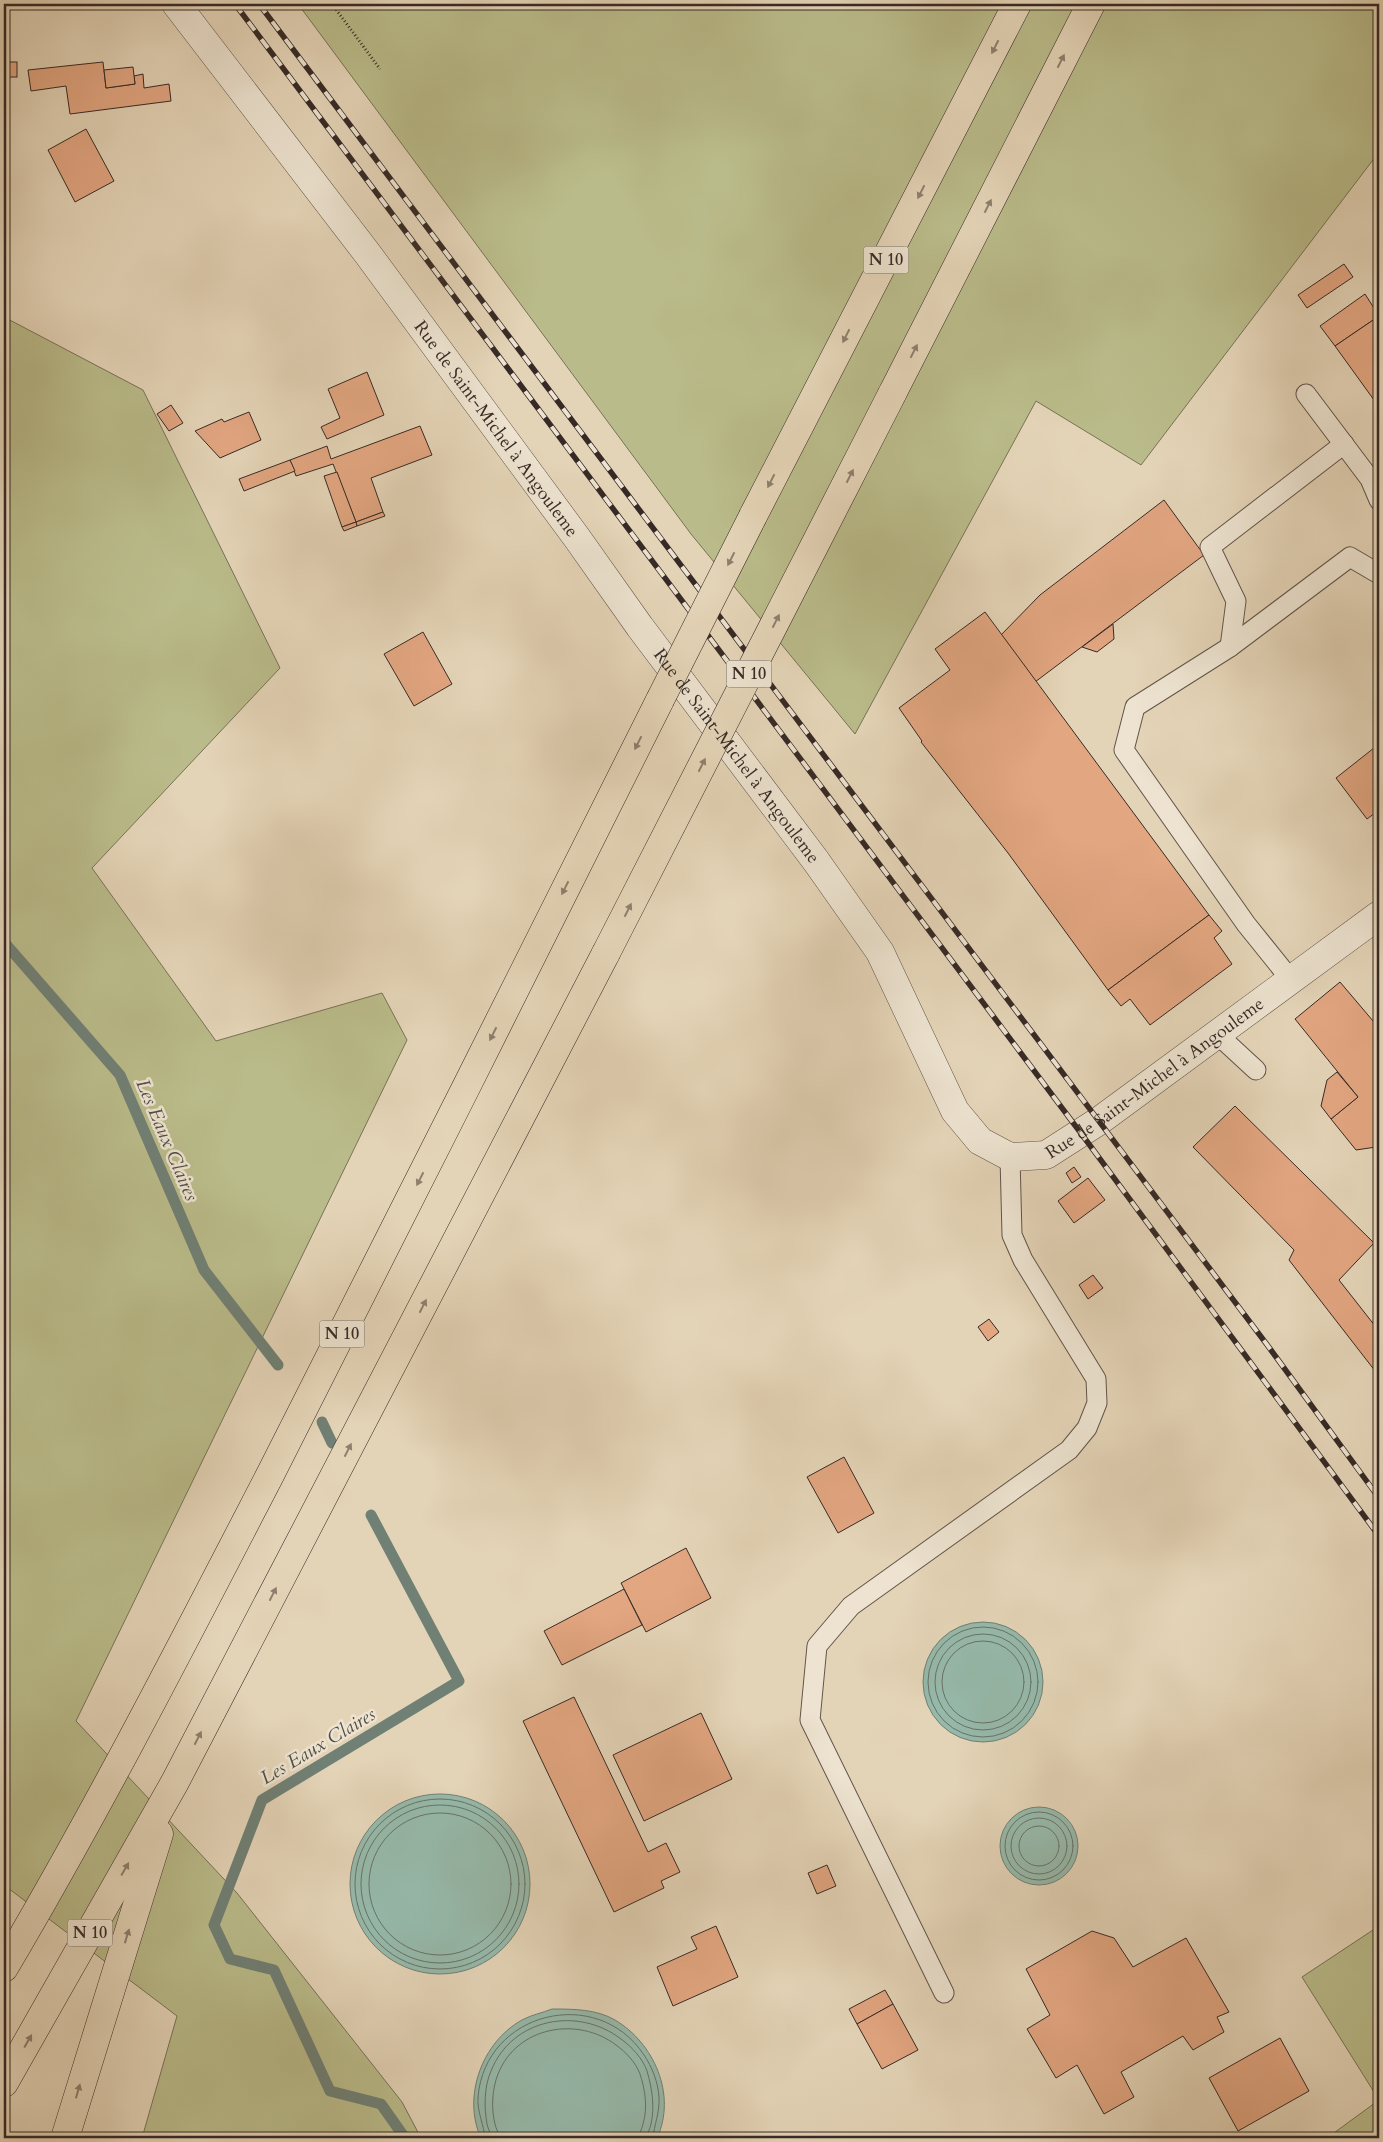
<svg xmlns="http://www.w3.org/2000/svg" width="1383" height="2142" viewBox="0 0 1383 2142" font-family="Cardo,serif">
	<rect width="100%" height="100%" fill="#e4d4b7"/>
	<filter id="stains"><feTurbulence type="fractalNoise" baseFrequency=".004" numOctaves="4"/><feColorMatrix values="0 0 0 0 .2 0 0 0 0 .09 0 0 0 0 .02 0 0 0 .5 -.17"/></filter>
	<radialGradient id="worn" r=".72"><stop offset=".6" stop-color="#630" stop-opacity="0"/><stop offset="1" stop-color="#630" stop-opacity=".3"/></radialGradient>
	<g fill="#babb8a" stroke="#787258">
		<path d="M298 4H1379V152L1141 465 1036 401 855 734 691 534Z"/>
		<path d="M4 317 143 390 280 668 92 868 216 1041 382 993 407 1040 76 1721 237 1893 402 2102 421 2138H142L177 2016 4 1885Z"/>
		<path d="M1379 1926V2138H1327L1379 2100 1302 1977Z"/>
	</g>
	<g fill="#96b9aa" stroke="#708075">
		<circle cx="983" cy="1682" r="60"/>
		<circle cx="440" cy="1884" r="90"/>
		<circle cx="1039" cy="1846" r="39"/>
		<path d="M552 2009C573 2009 596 2009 615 2020 654 2043 677 2095 657 2138H481C462 2097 482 2042 522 2020 531 2015 542 2013 552 2009Z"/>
	</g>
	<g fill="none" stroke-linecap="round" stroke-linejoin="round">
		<g stroke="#667268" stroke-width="1">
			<circle cx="983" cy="1682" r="55"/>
			<circle cx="983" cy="1682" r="48"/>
			<circle cx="983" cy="1682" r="41"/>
			<circle cx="440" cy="1884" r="85"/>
			<circle cx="440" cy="1884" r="79"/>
			<circle cx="1039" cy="1846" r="34"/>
			<circle cx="440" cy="1884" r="71"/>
			<circle cx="1039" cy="1846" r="28"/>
			<circle cx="1039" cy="1846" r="20"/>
			<path d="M485 2138C484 2125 477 2112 478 2097 485 2012 597 1984 644 2055 652 2067 658 2082 659 2097 660 2112 654 2125 653 2138"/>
			<path d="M491 2138C491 2133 488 2129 487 2124 484 2107 484 2087 491 2071 512 2018 578 2006 621 2039 632 2047 643 2059 647 2071 652 2088 655 2107 651 2124 650 2129 647 2133 647 2138"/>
			<path d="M499 2138C499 2133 496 2129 495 2124 491 2109 492 2089 498 2074 517 2026 578 2016 616 2045 626 2052 636 2063 640 2074 645 2089 648 2108 643 2124 642 2129 639 2133 639 2138"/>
		</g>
		<g stroke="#708075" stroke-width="11">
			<path d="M4 942 120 1075 204 1270 278 1365"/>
			<path d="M322 1422 332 1443"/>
			<path d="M371 1515 459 1681 262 1800 214 1925 230 1959 274 1970 330 2091 381 2104 405 2138"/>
		</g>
	</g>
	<g fill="#e2a681" stroke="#372a26">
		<rect x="4" y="62" width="13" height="15"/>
		<path d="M103 62 106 88 135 84 134 76 143 74 144 88 169 84 171 101 70 114 66 86 31 91 28 70Z"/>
		<path d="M133 67 135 84 106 88 104 70Z"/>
		<path d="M86 129 114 181 75 202 48 150Z"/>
		<path d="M1344 264 1353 277 1307 308 1298 295Z"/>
		<path d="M1365 294 1379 316 1335 346 1320 326Z"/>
		<path d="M1379 316V396L1374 400 1335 346Z"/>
		<path d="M367 372 384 415 327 439 321 427 340 418 328 389Z"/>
		<path d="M171 405 183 423 169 431 157 414Z"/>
		<path d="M249 412 261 440 220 458 195 431 222 419 224 422Z"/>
		<path d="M420 426 432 455 371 478 383 512 356 522 333 464 296 476 290 460 327 446 331 459Z"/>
		<path d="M290 460 295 471 244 491 239 479Z"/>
		<path d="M337 472 356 522 342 527 324 476Z"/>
		<path d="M1164 500 1204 555 1035 682 1001 635 1040 595Z"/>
		<path d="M383 512 385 516 357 526 356 522Z"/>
		<path d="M356 522 357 526 344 531 342 527Z"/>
		<path d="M985 612 1209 915 1108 990 1008 853 921 742 922 741 899 708 950 670 935 649Z"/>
		<path d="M1113 624 1114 639 1097 652 1082 647Z"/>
		<path d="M423 632 452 684 414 706 384 654Z"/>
		<path d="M1379 744V810L1367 819 1336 778Z"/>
		<path d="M1209 915 1222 931 1214 938 1232 964 1150 1025 1130 999 1121 1006 1108 990Z"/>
		<path d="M1340 982 1379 1028V1144L1376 1147 1356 1150 1331 1119 1358 1097 1295 1019Z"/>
		<path d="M1337 1072 1358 1097 1331 1119 1321 1106 1327 1080Z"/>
		<path d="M1235 1106 1374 1243 1339 1280 1379 1331V1376L1289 1260 1294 1250 1193 1147Z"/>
		<path d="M1074 1167 1081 1177 1072 1183 1066 1173Z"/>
		<path d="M1088 1178 1105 1200 1074 1223 1058 1201Z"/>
		<path d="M1093 1275 1103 1288 1088 1299 1079 1285Z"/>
		<path d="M989 1319 999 1332 988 1341 978 1327Z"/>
		<path d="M844 1457 874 1513 838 1533 807 1477Z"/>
		<path d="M686 1548 711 1598 646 1632 621 1583Z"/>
		<path d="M624 1589 642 1625 562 1665 544 1631Z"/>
		<path d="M574 1697 648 1852 666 1843 680 1872 661 1881 664 1888 614 1912 523 1721Z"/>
		<path d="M701 1713 732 1779 644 1821 613 1755Z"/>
		<path d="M827 1865 836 1886 817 1894 808 1873Z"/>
		<path d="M716 1926 738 1977 673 2006 657 1967 697 1949 691 1937Z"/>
		<path d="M1092 1931 1114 1938 1133 1967 1186 1938 1229 2012 1217 2017 1224 2032 1193 2050 1183 2036 1121 2072 1134 2097 1104 2114 1077 2065 1056 2078 1027 2029 1050 2015 1026 1969Z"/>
		<path d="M885 1990 893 2004 857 2024 849 2009Z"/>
		<path d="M893 2004 918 2050 882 2069 857 2024Z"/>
		<path d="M1280 2038 1309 2091 1238 2131 1209 2078Z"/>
	</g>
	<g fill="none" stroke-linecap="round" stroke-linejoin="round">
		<defs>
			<g id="service">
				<path d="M1306 394 1370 479 1379 500"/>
				<path d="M1230 647 1236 601 1210 547 1344 444"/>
				<path d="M1291 980 1246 924 1124 750 1135 707 1230 647 1350 557 1379 574"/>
				<path d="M1217 1034 1256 1070"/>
				<path d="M944 1993 810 1720 817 1646 851 1606 1069 1450 1087 1428 1097 1403 1096 1379 1023 1260 1012 1235 1010 1157"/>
			</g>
			<g id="minor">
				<path id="s1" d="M176 4 367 253 577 538 640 627 816 861 880 952 955 1111 980 1141 1010 1157 1046 1155 1099 1121 1379 915"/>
			</g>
			<g id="trunk">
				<path d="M892 394 1091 4"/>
				<path d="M753 516 1017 4"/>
				<path d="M4 1968C99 1807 184 1641 270 1475 402 1218 530 958 660 700"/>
				<path d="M4 2083 175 1782 606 953"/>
				<path d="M65 2138 159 1834"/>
			</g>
		</defs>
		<use href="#service" stroke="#62544a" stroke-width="21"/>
		<use href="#minor" stroke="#62544a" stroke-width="29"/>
		<use href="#trunk" stroke="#372a26" stroke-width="29"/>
		<path stroke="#372a26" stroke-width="3" stroke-dasharray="1 2.5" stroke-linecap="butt" d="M332 4 380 69"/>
		<use href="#service" stroke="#ede3d0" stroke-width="19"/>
		<use href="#minor" stroke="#ede3d0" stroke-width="28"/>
		<use href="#trunk" stroke="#e4d4b7" stroke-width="28"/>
		<defs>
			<g id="rail">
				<path d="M235 4 1080 1132 1379 1536"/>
				<path d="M259 4 1268 1346 1379 1498"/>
			</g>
		</defs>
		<use href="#rail" stroke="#372a26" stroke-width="5.5"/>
		<use href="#rail" stroke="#ede3d0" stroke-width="4" stroke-dasharray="11" stroke-linecap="butt"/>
		<defs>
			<g id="trunk-bridge">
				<path d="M660 700 753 516"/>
				<path d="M606 953 892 394"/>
			</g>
		</defs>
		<use href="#trunk-bridge" stroke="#372a26" stroke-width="29" stroke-linecap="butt"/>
		<use href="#trunk-bridge" stroke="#e4d4b7" stroke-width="28"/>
	</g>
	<defs><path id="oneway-solid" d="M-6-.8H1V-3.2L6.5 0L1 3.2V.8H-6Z" transform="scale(1.25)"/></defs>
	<g fill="#8e7f6e">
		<use href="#oneway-solid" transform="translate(995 47) rotate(117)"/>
		<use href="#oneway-solid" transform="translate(1061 61) rotate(-63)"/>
		<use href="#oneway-solid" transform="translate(921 192) rotate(117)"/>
		<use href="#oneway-solid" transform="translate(988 206) rotate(-63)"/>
		<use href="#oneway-solid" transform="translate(846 336) rotate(117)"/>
		<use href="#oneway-solid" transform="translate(914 351) rotate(-63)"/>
		<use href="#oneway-solid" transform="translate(850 476) rotate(-63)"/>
		<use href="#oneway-solid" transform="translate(771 481) rotate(117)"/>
		<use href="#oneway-solid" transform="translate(731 559) rotate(117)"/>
		<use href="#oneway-solid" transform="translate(776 621) rotate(-63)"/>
		<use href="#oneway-solid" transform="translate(638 743) rotate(117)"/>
		<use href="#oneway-solid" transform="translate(702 765) rotate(-63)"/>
		<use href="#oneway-solid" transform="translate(565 888) rotate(117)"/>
		<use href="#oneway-solid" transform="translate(628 910) rotate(-63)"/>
		<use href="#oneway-solid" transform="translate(493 1034) rotate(117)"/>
		<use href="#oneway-solid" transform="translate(420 1179) rotate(117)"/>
		<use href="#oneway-solid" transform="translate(423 1306) rotate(-63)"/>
		<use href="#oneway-solid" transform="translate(348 1450) rotate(-63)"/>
		<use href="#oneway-solid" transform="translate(273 1594) rotate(-63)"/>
		<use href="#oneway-solid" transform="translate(198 1738) rotate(-63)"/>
		<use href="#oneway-solid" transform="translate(125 1869) rotate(-60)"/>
		<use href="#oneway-solid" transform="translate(127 1936) rotate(-73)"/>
		<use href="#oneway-solid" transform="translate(28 2041) rotate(-60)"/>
		<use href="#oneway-solid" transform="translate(78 2091) rotate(-74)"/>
	</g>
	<g text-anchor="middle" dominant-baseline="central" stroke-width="5" stroke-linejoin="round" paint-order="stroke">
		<g fill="#ede3d0" stroke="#6e6259" stroke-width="1">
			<rect x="863.5" y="246.5" width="45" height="27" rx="4"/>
			<rect x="726.5" y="660.5" width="45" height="27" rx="4"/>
			<rect x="319.5" y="1320.5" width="45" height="27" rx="4"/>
			<rect x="67.5" y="1919.5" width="45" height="27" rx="4"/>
		</g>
		<g font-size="16" font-weight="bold" fill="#372a26">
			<text x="886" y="260">N 10</text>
			<text x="749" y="674">N 10</text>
			<text x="342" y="1334">N 10</text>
			<text x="90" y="1933">N 10</text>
		</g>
		<g font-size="18" fill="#372a26" stroke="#ede3d0">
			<text stroke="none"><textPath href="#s1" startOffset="532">Rue de Saint-Michel à Angouleme</textPath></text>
			<text stroke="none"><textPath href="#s1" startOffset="938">Rue de Saint-Michel à Angouleme</textPath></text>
			<text stroke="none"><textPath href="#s1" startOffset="1599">Rue de Saint-Michel à Angouleme</textPath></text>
		</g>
		<g font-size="19" font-style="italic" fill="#4f4e47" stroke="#ede3d0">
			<text transform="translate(167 1140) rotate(67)">Les Eaux Claires</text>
			<text transform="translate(318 1746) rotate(-31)">Les Eaux Claires</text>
		</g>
	</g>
	<rect width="1383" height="2142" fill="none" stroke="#e4d4b7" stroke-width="20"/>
	<rect x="5" y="5" width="1373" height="2132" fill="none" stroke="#372a26" stroke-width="2.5"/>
	<rect x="10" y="10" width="1363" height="2122" fill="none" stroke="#372a26"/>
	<rect width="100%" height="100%" filter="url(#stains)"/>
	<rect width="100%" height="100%" fill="url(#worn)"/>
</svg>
